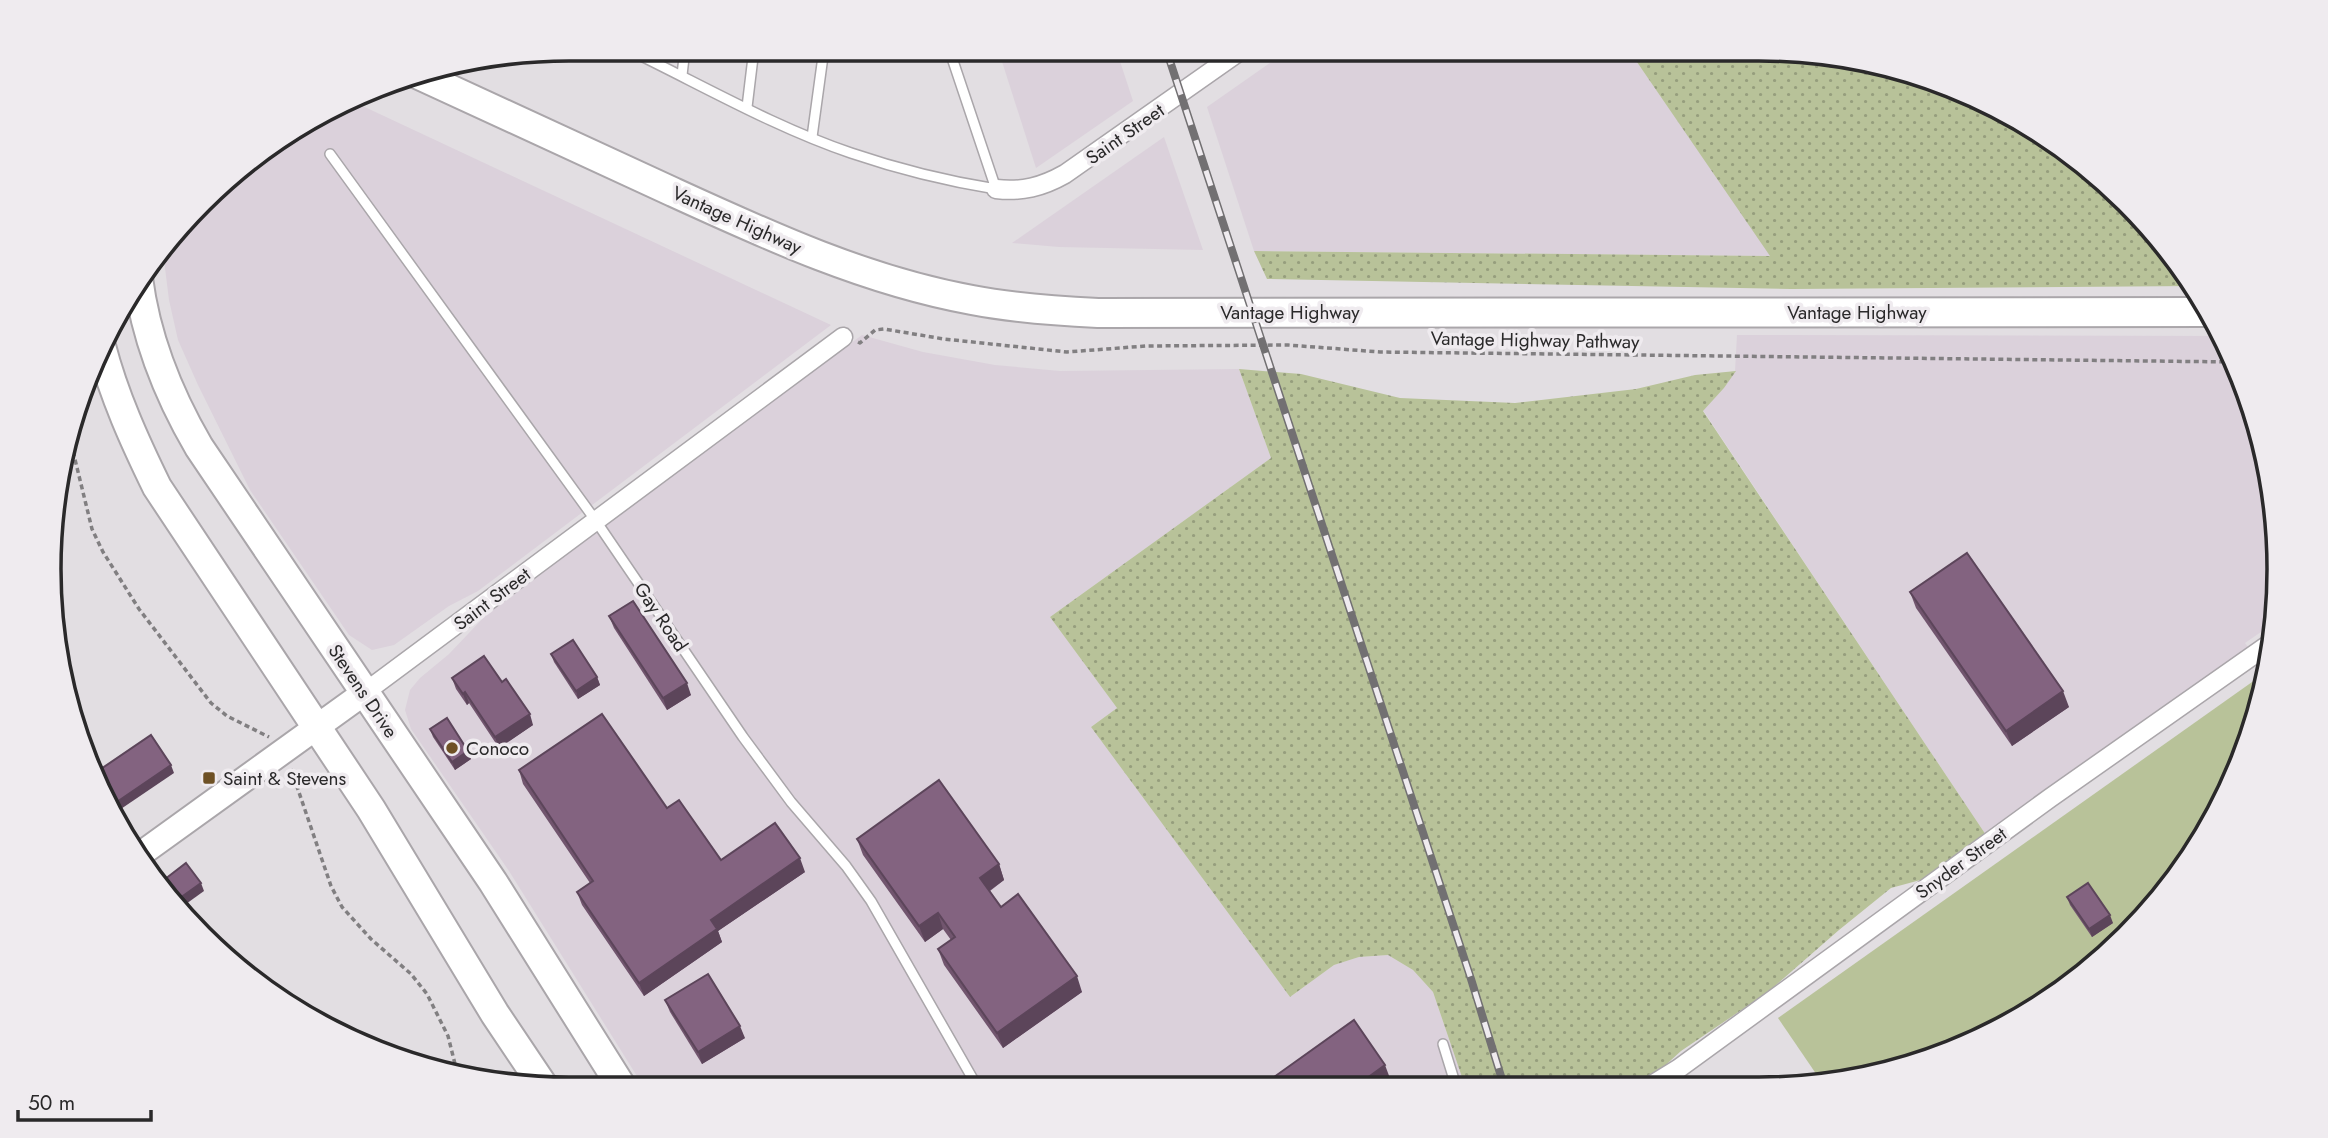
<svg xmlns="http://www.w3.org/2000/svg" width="2328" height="1138" viewBox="0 0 2328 1138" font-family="Jost,sans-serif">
	<defs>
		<pattern id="grass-dots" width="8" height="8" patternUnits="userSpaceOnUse" patternTransform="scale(1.75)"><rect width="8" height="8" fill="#b8c299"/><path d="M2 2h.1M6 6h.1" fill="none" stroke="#969e7d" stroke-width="1.8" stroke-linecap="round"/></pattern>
	</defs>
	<rect width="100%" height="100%" fill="#e2dee2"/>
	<g fill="#dbd1db">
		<path d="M998 49H1116L1133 101 1036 168Z"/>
		<path d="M1290 49H1628L1771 256 1254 251 1207 107Z"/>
		<path d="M354 102 831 325 478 591 449 606 394 645 372 650 349 635 250 490 198 385 178 340 169 300 163 252 252 157Z"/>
		<path d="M1164 137 1203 250 1059 247 1012 243Z"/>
		<path d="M862 335 923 352 995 365 1060 371 1239 369 1271 458 1050 617 1117 708 1091 727 1290 997 1334 965 1359 957 1388 955 1413 970 1433 992 1465 1086 645 1089 509 871 411 729 405 710 410 690 420 678 449 654 487 614Z"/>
		<path d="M1737 335 2221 336 2240 370 2269 468 2279 569 2274 623 2245 643 2250 650 1988 838 1703 410 1724 388 1735 371Z"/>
	</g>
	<g fill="url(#grass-dots)">
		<path d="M1628 49H1759L1861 59 1958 89 2048 137 2127 202 2194 286 1791 289 1267 279 1254 251 1770 256Z"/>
		<path d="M1239 369 1301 374 1400 398 1515 403 1636 389 1695 375 1736 371 1724 388 1703 411 1988 838 1946 873 1891 888 1839 930 1768 992 1681 1051 1658 1072 1667 1085 1465 1086 1433 992 1413 970 1388 955 1359 957 1334 965 1290 997 1091 727 1117 708 1050 617 1271 458Z"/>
	</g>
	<path fill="#b8c299" d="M2269 670 2239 768 2172 885 2076 981 1958 1049 1823 1084 1778 1018Z"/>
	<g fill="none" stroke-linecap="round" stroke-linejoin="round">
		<defs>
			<g id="lane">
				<path d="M627 49C700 84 774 127 851 153 898 169 946 181 996 189L949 49"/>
				<path d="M682 75 685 49"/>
				<path d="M747 107 754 49"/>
				<path d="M812 137 824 49"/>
				<path d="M330 154 596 521 743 737 791 802 846 866 871 901 978 1088"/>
				<path d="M1443 1044 1456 1086"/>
			</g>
			<g id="street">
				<path d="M996 189C1022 192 1042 187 1065 174L1243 49"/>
				<path d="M364 693 843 337"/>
				<path d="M1652 1085 1678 1069 2050 798 2272 642"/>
			</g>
			<path id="secondary" d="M138 856 364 693"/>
			<g id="primary">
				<path d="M417 74C503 113 588 153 673 192 769 236 867 281 972 300 1013 308 1056 311 1098 313L2208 312"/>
				<path d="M138 278C146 340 168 394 199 447L493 882 623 1089"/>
				<path d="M101 346C114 396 135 442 157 487L371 809 495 1014 544 1087"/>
			</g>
		</defs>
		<use href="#lane" stroke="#aaa6aa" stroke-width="12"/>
		<use href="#street" stroke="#aaa6aa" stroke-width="21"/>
		<use href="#secondary" stroke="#aaa6aa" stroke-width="28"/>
		<use href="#primary" stroke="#aaa6aa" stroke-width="32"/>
		<g stroke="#817f81" stroke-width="3.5" stroke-dasharray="5 3.5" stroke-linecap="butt">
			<path d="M858 342 860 343 875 330 884 329 944 339 1067 352 1146 346 1288 345 1380 352 2235 362"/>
			<path d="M69 435 92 529 103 552 139 609 211 703 227 716 269 737"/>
			<path d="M291 769 331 886 342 907 371 939 411 974 427 994 448 1036 458 1076"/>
		</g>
		<use href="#lane" stroke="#fff" stroke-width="9"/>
		<use href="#street" stroke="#fff" stroke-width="18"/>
		<use href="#secondary" stroke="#fff" stroke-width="24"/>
		<use href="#primary" stroke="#fff" stroke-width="28"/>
		<defs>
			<path id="rail" d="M1166 49 1471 979 1504 1086"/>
		</defs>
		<use href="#rail" stroke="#727072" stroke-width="8"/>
		<use href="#rail" stroke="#efebef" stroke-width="5" stroke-dasharray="16" stroke-linecap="butt"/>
	</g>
	<g fill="#71556e">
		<path d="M1910 592 2069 707 2012 746 1916 608Z"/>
		<path d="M609 616 691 695 667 710 614 628Z"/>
		<path d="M551 654 597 677 600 685 578 699 554 662Z"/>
		<path d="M452 678 533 725 499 748 469 703 467 705 456 689Z"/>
		<path d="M430 729 471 759 455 770 433 737Z"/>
		<path d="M519 770 667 808 721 860 805 872 718 931 722 942 644 996 582 905 577 892 590 883 523 784Z"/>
		<path d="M857 839 999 864 1004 880 990 891 1001 907 1082 992 1003 1048 944 965 938 949 951 940 943 929 925 942 863 855Z"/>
		<path d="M2067 897 2113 923 2092 937 2070 905Z"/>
		<path d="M665 1000 745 1038 702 1064 670 1012Z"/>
	</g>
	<g fill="#5c455a">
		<path d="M597 677 600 685 578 699 576 691Z"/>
		<path d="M687 683 691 695 667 710 663 698Z"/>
		<path d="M2063 691 2069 707 2012 746 2006 731Z"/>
		<path d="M465 692 469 703 467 705 463 694Z"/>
		<path d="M530 714 533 725 499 748 495 737Z"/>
		<path d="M468 751 471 759 455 770 452 762Z"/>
		<path d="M171 765 174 773 112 815 108 808Z"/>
		<path d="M800 858 805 872 718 931 722 942 644 996 639 983 711 920Z"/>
		<path d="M999 864 1004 880 986 893 980 878Z"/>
		<path d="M201 883 204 891 179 909 173 903Z"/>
		<path d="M938 913 943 929 925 942 919 926Z"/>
		<path d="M2110 915 2113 923 2092 937 2089 929Z"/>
		<path d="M1077 976 1082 992 1003 1048 997 1033Z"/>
		<path d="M740 1026 745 1038 702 1064 698 1052Z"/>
		<path d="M1385 1065 1391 1081 1384 1086H1356Z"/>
	</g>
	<g fill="#836380" stroke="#5c455a" stroke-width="2">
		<path d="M1967 553 2063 691 2006 731 1910 592Z"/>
		<path d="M633 601 687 683 663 698 609 616Z"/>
		<path d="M573 640 597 677 576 691 551 654Z"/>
		<path d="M484 656 502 682 506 679 530 714 495 737 465 692 463 694 452 678Z"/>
		<path d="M602 714 667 808 679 800 721 860 775 823 800 858 711 920 717 929 639 983 577 892 593 881 519 770Z"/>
		<path d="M447 718 468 751 452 762 430 729Z"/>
		<path d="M151 735 171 765 108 808 103 799 95 773Z"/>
		<path d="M939 780 999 864 980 878 1001 907 1018 894 1077 976 997 1033 938 949 955 937 938 913 919 926 857 839Z"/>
		<path d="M186 863 201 883 173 903 156 886Z"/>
		<path d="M2088 883 2110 915 2089 929 2067 897Z"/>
		<path d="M708 974 740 1026 698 1052 665 1000Z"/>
		<path d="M1354 1020 1385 1065 1356 1086 1260 1087Z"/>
	</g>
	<g fill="#6e5125" stroke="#efebef" stroke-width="2.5">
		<circle cx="452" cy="748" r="7"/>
		<rect x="202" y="771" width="14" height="14" rx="3.5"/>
	</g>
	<g text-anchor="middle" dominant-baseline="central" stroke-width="7" stroke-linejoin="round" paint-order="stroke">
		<g font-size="19" fill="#2a292a" stroke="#efebef">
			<text transform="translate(1125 134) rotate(-35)">Saint Street</text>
			<text transform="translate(737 220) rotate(24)">Vantage Highway</text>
			<text x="1290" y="312">Vantage Highway</text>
			<text x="1857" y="312">Vantage Highway</text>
			<text transform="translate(1535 340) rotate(1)">Vantage Highway Pathway</text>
			<text transform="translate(492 599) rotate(-37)">Saint Street</text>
			<text transform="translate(661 617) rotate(56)">Gay Road</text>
			<text transform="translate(363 691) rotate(56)">Stevens Drive</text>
			<text transform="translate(1961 863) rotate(-36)">Snyder Street</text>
		</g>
		<g font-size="19" fill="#2a292a" stroke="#efebef" text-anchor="start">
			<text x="466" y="748">Conoco</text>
			<text x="223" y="778">Saint &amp; Stevens</text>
		</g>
	</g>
	<path d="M0 0H2328V1138H0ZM569 61H1759A508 508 0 0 1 2267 569V569A508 508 0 0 1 1759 1077H569A508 508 0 0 1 61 569V569A508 508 0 0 1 569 61Z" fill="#efebef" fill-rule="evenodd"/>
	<path fill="none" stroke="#2a292a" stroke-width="3.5" d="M569 61H1759A508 508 0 0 1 2267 569V569A508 508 0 0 1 1759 1077H569A508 508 0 0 1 61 569V569A508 508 0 0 1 569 61Z"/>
	<path d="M18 1110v10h133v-10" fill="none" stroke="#2a292a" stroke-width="3.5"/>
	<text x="28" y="1110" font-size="21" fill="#2a292a" stroke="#efebef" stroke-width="5" paint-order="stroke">50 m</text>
</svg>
